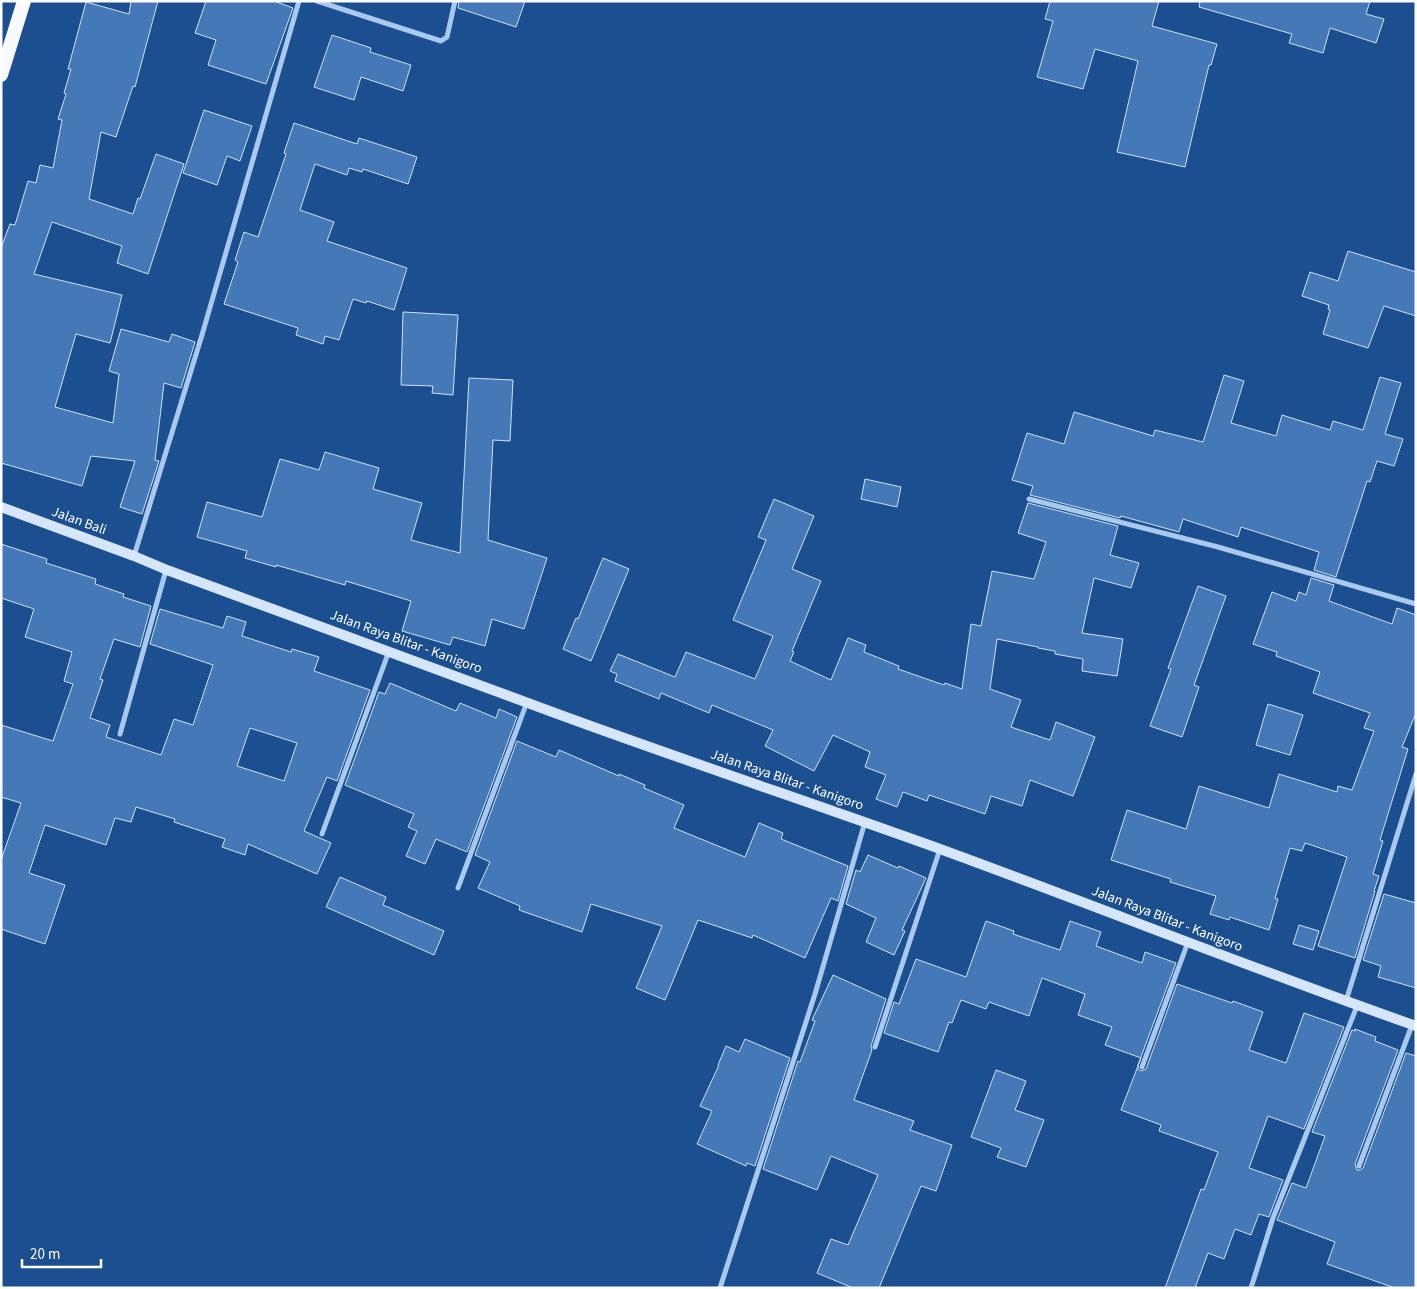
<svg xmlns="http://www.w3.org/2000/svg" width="1417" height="1289" viewBox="0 0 1417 1289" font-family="'Source Sans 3',sans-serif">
	<rect width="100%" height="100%" fill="#1b4f8f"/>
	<g fill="#4478b7" stroke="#cfe3fa" fill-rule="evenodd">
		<path d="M131 1H158L135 87 133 86 116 137 101 132 89 199 133 214 138 198 140 199 156 154 184 164 148 274 117 263 122 246 52 222 34 274 122 295 110 343 76 334 55 407 113 423 119 374 109 371 121 329 169 342 172 334 195 342 181 388 164 383 155 460 159 461 142 514 120 507 135 461 91 456 82 486 1 463V248L10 224 15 225 28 181 36 183 40 165 53 168 62 120 58 119 66 94 64 93 71 69H68L86 2 129 14Z"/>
		<path d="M206 1H274L293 8 266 84 208 65 216 40 195 33Z"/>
		<path d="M459 1H525L516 27 458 8Z"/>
		<path d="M1050 1H1159L1152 26 1217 44 1211 65H1209L1185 167 1117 152 1138 61 1095 49 1083 89 1037 77 1053 21 1045 19Z"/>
		<path d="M1200 1H1370L1366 14 1384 19 1376 43 1330 28 1323 53 1289 43 1292 34 1199 7Z"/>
		<path d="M332 35 371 48 370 52 411 65 403 91 361 77 354 100 314 87Z"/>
		<path d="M204 110 252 126 240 161 227 156 217 185 183 173Z"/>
		<path d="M294 123 357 144 359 138 417 157 408 184 363 169 362 172 349 168 347 175 315 164 300 210 334 222 327 241 407 268 394 310 367 301 366 303 353 299 339 340 325 336 323 344 296 335 298 328 224 304 238 262 235 260 244 232 258 237 286 154 284 153Z"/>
		<path d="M1348 251 1416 272V316L1384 306 1368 348 1323 334 1330 310 1328 309 1329 305 1302 296 1310 272 1338 281Z"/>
		<path d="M403 312 458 315 453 395 432 393 433 386 401 385Z"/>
		<path d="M1224 375 1244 381 1231 423 1276 436 1282 415 1330 430 1333 421 1363 430 1380 377 1401 383 1385 434 1403 439 1394 466 1377 461 1370 482 1367 481 1336 577 1314 570 1319 552 1241 527 1238 537 1183 519 1179 532 1121 516 1120 518 1030 495 1033 486 1012 480 1027 433 1064 444 1074 412 1153 436 1155 430 1203 442Z"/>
		<path d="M469 378 513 380 510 441 493 440 488 540 547 558 524 629 492 619 485 646 453 637 450 645 402 631 411 601 346 581 345 585 276 565V567L245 558 247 551 197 537 207 502 262 517 280 459 319 470 325 452 379 468 373 489 422 503 411 540 460 553Z"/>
		<path d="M865 479 901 487 897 507 861 499Z"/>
		<path d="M774 499 814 516 792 569 821 581 792 651 794 652 790 661 831 680 848 638 866 645 864 652 899 666 898 669 944 685 945 683 962 689 971 624 981 626 992 571 1034 579 1046 542 1018 533 1028 503 1118 526 1110 555 1139 563 1131 588 1094 578 1082 633 1123 639 1117 676 1082 671 1083 659 1055 654V651L1038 648V647L997 639 990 689 1021 700 1011 727 1050 740 1056 722 1095 737 1073 796 1030 780 1022 806 991 796 985 814 929 795 927 801 903 792 897 807 876 799 886 775 865 767 870 752 833 735 814 771 765 746 773 730 712 705 709 713 661 693 659 699 615 681 617 674 610 671 618 654 675 677 686 652 755 679 773 636 733 620 766 540 758 537Z"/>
		<path d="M1 544 47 559 46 563 96 579 95 584 124 594 123 597 151 606 140 647 114 639 100 679 103 680 90 718 110 725 106 737 161 755 174 719 193 725 213 665 150 644 160 609 223 628 227 616 246 622 242 636 291 652 292 649 319 657 314 671 370 690 337 781 327 777 304 831 331 843 317 874 248 844 245 855 222 847 225 839 174 822 175 819 136 807 131 822 115 818 106 845 45 825 29 873 65 885 45 944 1 929V860L21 803 1 797V725L53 741 73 684 64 681 72 652 25 637 34 609 1 598ZM250 728 297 743 284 781 237 766Z"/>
		<path d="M603 558 629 569 591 661 563 649 576 618 578 619Z"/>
		<path d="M1311 578 1334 585 1329 601 1392 624 1397 608 1416 615V713L1402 747 1408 749 1380 840 1383 841 1373 874 1379 876 1374 891H1375L1355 958 1318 946 1347 857 1305 843 1302 851 1290 848 1275 898 1278 899 1269 930 1230 917 1229 920 1210 914 1216 896 1170 882 1171 879 1111 860 1127 810 1186 829 1199 786 1269 808 1279 774 1337 792 1338 786 1352 790 1374 731 1364 728 1370 713 1313 693 1320 672 1276 656 1277 652 1253 644 1272 592 1296 601 1299 592 1306 595Z"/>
		<path d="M1198 586 1226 596 1194 685 1199 687 1182 737 1150 726 1171 669 1168 668Z"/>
		<path d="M390 683 456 711 460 703 496 718 499 709 517 717 467 852 436 839 425 864 406 856 417 831 408 827 414 814 345 785 379 692 385 694Z"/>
		<path d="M1268 704 1303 715 1290 755 1256 745Z"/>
		<path d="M517 741 556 757 559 750 619 776V774L645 785 644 788 684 805 674 828 745 857 759 823 783 833 781 839 848 866 838 901 831 898 805 958 753 935 752 938 698 920 665 1000 636 988 662 926 591 904 582 932 519 910 520 906 478 888 490 862 475 855Z"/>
		<path d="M868 855 898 868 899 866 926 878 902 930 905 931 894 955 866 942 876 918 846 904 856 870 860 872Z"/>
		<path d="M340 877 386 897 383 905 444 931 434 955 326 907Z"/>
		<path d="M1384 894 1416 903V988L1378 977 1381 966 1363 960Z"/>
		<path d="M986 921 1014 931 1013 934 1060 950 1070 921 1101 932 1096 946 1142 963 1145 952 1176 963 1138 1065V1069L1141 1071 1146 1069 1177 984 1232 1003 1233 1001 1263 1012 1249 1050 1286 1063 1304 1013 1344 1027 1304 1129 1268 1116 1249 1168 1283 1180 1269 1217 1259 1214 1251 1235 1235 1229 1224 1259 1208 1253 1195 1288H1165L1201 1189 1204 1190 1218 1152 1159 1131 1161 1125 1121 1110 1141 1058 1105 1045 1112 1027 1078 1015 1085 994 1042 978 1029 1016 989 1002 986 1009 961 1000 952 1023 949 1022 938 1052 884 1033 894 1002 899 1004 916 959 966 977Z"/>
		<path d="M1299 925 1319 931 1313 950 1293 944Z"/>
		<path d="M833 975 886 999 871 1046 872 1050 854 1100 914 1121 910 1130 952 1145 936 1191 921 1186 879 1288H853L817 1273 831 1239 848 1245 878 1175 831 1156 817 1190 763 1169 798 1061 800 1062 815 1021 812 1020Z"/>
		<path d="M1355 1029 1376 1037 1375 1041 1398 1050 1355 1164 1357 1170H1360L1363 1168 1406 1053 1416 1056V1288H1395L1327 1264 1335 1242 1277 1220 1292 1183 1306 1188 1325 1136 1312 1132 1352 1030 1355 1031Z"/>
		<path d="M745 1039 790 1058 755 1166 747 1163 746 1166 697 1144 712 1111 700 1106 719 1065H718L726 1046 739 1052Z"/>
		<path d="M996 1070 1026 1081 1015 1110 1044 1120 1026 1167 997 1157 1001 1148 971 1137Z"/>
	</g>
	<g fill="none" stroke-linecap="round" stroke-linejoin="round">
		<g stroke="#a9c9ee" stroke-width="5">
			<path d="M317 1 441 41 447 37 455 1"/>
			<path d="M1029 499 1218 547 1416 604"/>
			<path d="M134 556 202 335 299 1"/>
			<path d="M120 734 166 570"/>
			<path d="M322 834 389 651"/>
			<path d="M458 888 527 702"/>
			<path d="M1346 1001 1416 774"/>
			<path d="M875 1047 940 849"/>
			<path d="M1142 1067 1188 942"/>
			<path d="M1359 1166 1412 1025"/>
			<path d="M720 1288 815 994 865 822"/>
			<path d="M1251 1288 1273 1218 1357 1006"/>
		</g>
		<path stroke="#d6e6fa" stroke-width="10" d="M1 507 134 556 167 570C297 617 426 665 555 713 683 760 812 803 940 849 1099 907 1256 970 1416 1026"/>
		<path stroke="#f8faff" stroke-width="14" d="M1 75 24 1"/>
	</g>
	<g text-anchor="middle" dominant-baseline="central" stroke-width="4.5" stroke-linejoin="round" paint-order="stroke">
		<g font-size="14" fill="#fff" stroke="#1b4f8f">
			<text transform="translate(79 521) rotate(20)">Jalan Bali</text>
			<text transform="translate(406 642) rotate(20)">Jalan Raya Blitar - Kanigoro</text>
			<text transform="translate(787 780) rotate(19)">Jalan Raya Blitar - Kanigoro</text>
			<text transform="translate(1167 919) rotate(21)">Jalan Raya Blitar - Kanigoro</text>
		</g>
	</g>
	<rect width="1417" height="1289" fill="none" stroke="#ffffff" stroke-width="5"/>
	<path d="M22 1259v8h79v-8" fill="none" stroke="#ffffff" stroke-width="2.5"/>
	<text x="30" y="1259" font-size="15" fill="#ffffff" stroke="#1b4f8f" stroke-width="4" paint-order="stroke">20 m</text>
</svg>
